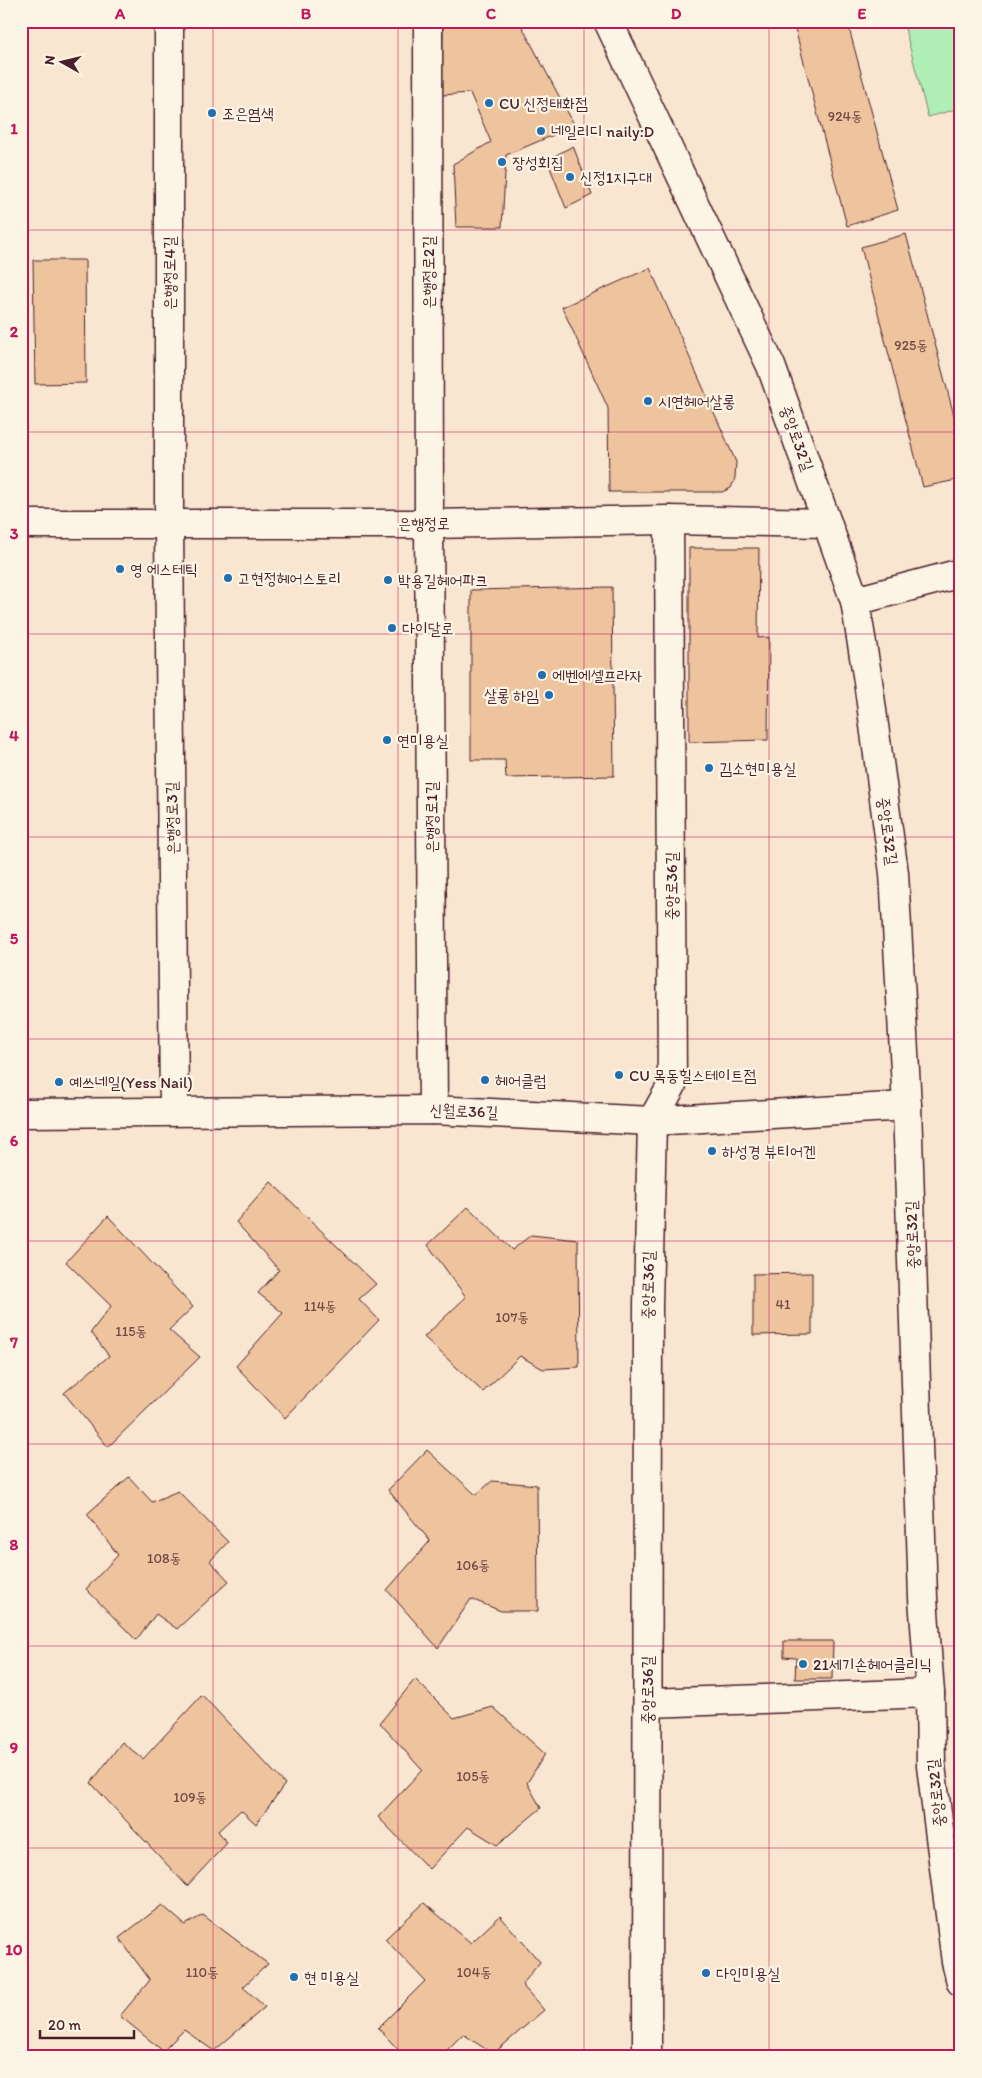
<svg xmlns="http://www.w3.org/2000/svg" width="982" height="2078" viewBox="0 0 982 2078" font-family="Itim,'Poor Story',sans-serif">
	<rect width="100%" height="100%" fill="#f8e6d0"/>
	<filter id="ink" filterUnits="userSpaceOnUse"><feTurbulence type="fractalNoise" baseFrequency=".02" numOctaves="2"/><feDisplacementMap in="SourceGraphic" scale="10" xChannelSelector="R" yChannelSelector="G"/><feConvolveMatrix kernelMatrix="1 2 1 2 8 2 1 2 1" color-interpolation-filters="sRGB"/></filter>
	<g filter="url(#ink)">
		<path fill="#afeeb5" stroke="#7c8670" d="M903 21H961V108L928 117Z"/>
		<g fill="#eec49e" stroke="#4a1f2b">
			<path d="M443 21H519L575 126 506 155 502 227H456L453 164 491 142 470 93 442 95Z"/>
			<path d="M793 21H847L898 210 847 226Z"/>
			<path d="M573 146 592 195 566 208 547 160Z"/>
			<path d="M906 234 961 442V479L923 487 861 247Z"/>
			<path d="M33 260H85L86 383 35 384Z"/>
			<path d="M650 268 736 462 735 478 731 488 722 492H609L608 408 562 307Z"/>
			<path d="M689 548H759L758 638 769 637 768 740 689 742Z"/>
			<path d="M612 587 614 776 506 778 505 760H471V590Z"/>
			<path d="M271 1182 376 1284 359 1299 379 1320 285 1418 236 1366 283 1313 258 1293 279 1270 236 1222Z"/>
			<path d="M468 1207 512 1250 531 1235 578 1240 579 1367 543 1369 520 1356 483 1392 424 1337 466 1297 428 1245Z"/>
			<path d="M108 1216 193 1307 169 1330 200 1357 108 1447 64 1393 109 1356 91 1332 111 1306 66 1262Z"/>
			<path d="M812 1273V1334L753 1335V1274Z"/>
			<path d="M427 1450 476 1495 492 1481 537 1485 538 1611H501L471 1599 438 1648 387 1590 430 1541 388 1490Z"/>
			<path d="M129 1477 152 1502 178 1491 228 1542 210 1561 229 1581 177 1629 156 1614 136 1640 86 1589 118 1555 87 1514Z"/>
			<path d="M784 1641H833L832 1679H795L796 1658 784 1657Z"/>
			<path d="M415 1679 454 1718 493 1707 545 1754 527 1783 541 1808 497 1845 468 1827 429 1869 378 1817 422 1770 380 1723Z"/>
			<path d="M202 1695 285 1784 256 1824 241 1810 218 1831 227 1843 187 1886 91 1783 122 1742 143 1759Z"/>
			<path d="M424 1903 471 1943 500 1916 540 1962 522 1985 544 2010 493 2054 463 2034 440 2057H405L378 2028 425 1981 385 1939Z"/>
			<path d="M162 1905 185 1925 203 1915 268 1964 243 1987 265 2007 214 2051 184 2030 163 2051 120 2016 150 1980 119 1938Z"/>
		</g>
		<g fill="none" stroke-linecap="round" stroke-linejoin="round">
			<defs>
				<g id="minor">
					<path d="M169 21V524L174 1111"/>
					<path d="M428 21 429 524 433 1110"/>
					<path d="M855 601 961 573"/>
					<path d="M21 1113 433 1110 652 1121 907 1106"/>
					<path d="M648 1703 930 1693"/>
					<path d="M647 2057 648 1305 652 1121 672 1085 669 520"/>
				</g>
				<g id="tertiary">
					<path d="M608 21 771 366 855 601 868 681 894 873 907 1106 923 1598 930 1693 931 1766 956 1962 961 1982"/>
					<path d="M21 524H429L669 520 827 523"/>
				</g>
			</defs>
			<use href="#minor" stroke="#4a1f2b" stroke-width="31"/>
			<use href="#tertiary" stroke="#4a1f2b" stroke-width="31"/>
			<use href="#minor" stroke="#fcf5e5" stroke-width="28"/>
			<use href="#tertiary" stroke="#fcf5e5" stroke-width="28"/>
		</g>
	</g>
	<path fill="none" stroke="#c2185b" stroke-width="1" stroke-opacity="0.55" d="M213 21V2057M398 21V2057M584 21V2057M769 21V2057M21 230H961M21 432H961M21 634H961M21 837H961M21 1039H961M21 1241H961M21 1444H961M21 1646H961M21 1848H961"/>
	<g fill="#1f6fb2" stroke="#fcf5e5" stroke-width="2">
		<circle cx="489" cy="103" r="5"/>
		<circle cx="212" cy="113" r="5"/>
		<circle cx="541" cy="131" r="5"/>
		<circle cx="502" cy="162" r="5"/>
		<circle cx="570" cy="177" r="5"/>
		<circle cx="648" cy="401" r="5"/>
		<circle cx="120" cy="569" r="5"/>
		<circle cx="228" cy="578" r="5"/>
		<circle cx="388" cy="580" r="5"/>
		<circle cx="392" cy="628" r="5"/>
		<circle cx="542" cy="675" r="5"/>
		<circle cx="549" cy="695" r="5"/>
		<circle cx="387" cy="740" r="5"/>
		<circle cx="709" cy="768" r="5"/>
		<circle cx="619" cy="1075" r="5"/>
		<circle cx="485" cy="1080" r="5"/>
		<circle cx="59" cy="1082" r="5"/>
		<circle cx="712" cy="1151" r="5"/>
		<circle cx="803" cy="1664" r="5"/>
		<circle cx="706" cy="1973" r="5"/>
		<circle cx="294" cy="1977" r="5"/>
	</g>
	<g text-anchor="middle" dominant-baseline="central" stroke-width="4.5" stroke-linejoin="round" paint-order="stroke">
		<g font-size="14" fill="#734848">
			<text x="845" y="116">924동</text>
			<text x="911" y="345">925동</text>
			<text x="783" y="1304">41</text>
			<text x="320" y="1306">114동</text>
			<text x="512" y="1317">107동</text>
			<text x="131" y="1331">115동</text>
			<text x="164" y="1558">108동</text>
			<text x="473" y="1565">106동</text>
			<text x="473" y="1776">105동</text>
			<text x="190" y="1797">109동</text>
			<text x="202" y="1972">110동</text>
			<text x="474" y="1972">104동</text>
		</g>
		<g font-size="16" fill="#4a1f2b" stroke="#fcf5e5" text-anchor="start">
			<text x="499" y="103">CU 신정태화점</text>
			<text x="222" y="113">조은염색</text>
			<text x="551" y="131">네일리디 naily:D</text>
			<text x="512" y="162">장성회집</text>
			<text x="580" y="177">신정1지구대</text>
			<text x="658" y="401">시연헤어살롱</text>
			<text x="130" y="569">영 에스테틱</text>
			<text x="238" y="578">고현정헤어스토리</text>
			<text x="398" y="580">박용길헤어파크</text>
			<text x="402" y="628">다이달로</text>
			<text x="552" y="675">에벤에셀프라자</text>
			<text x="539" y="695" text-anchor="end">살롱 하임</text>
			<text x="397" y="740">연미용실</text>
			<text x="719" y="768">김소현미용실</text>
			<text x="629" y="1075">CU 목동힐스테이트점</text>
			<text x="495" y="1080">헤어클럽</text>
			<text x="69" y="1082">예쓰네일(Yess Nail)</text>
			<text x="722" y="1151">하성경 뷰티어겐</text>
			<text x="813" y="1664">21세기손헤어클리닉</text>
			<text x="716" y="1973">다인미용실</text>
			<text x="304" y="1977">현 미용실</text>
		</g>
		<g font-size="16" fill="#4a1f2b" stroke="#fcf5e5">
			<text transform="translate(428 272) rotate(-90)">은행정로2길</text>
			<text transform="translate(169 273) rotate(-90)">은행정로4길</text>
			<text transform="translate(797 438) rotate(70)">중앙로32길</text>
			<text x="424" y="523">은행정로</text>
			<text transform="translate(431 817) rotate(-90)">은행정로1길</text>
			<text transform="translate(172 818) rotate(-91)">은행정로3길</text>
			<text transform="translate(888 831) rotate(82)">중앙로32길</text>
			<text transform="translate(671 886) rotate(-90)">중앙로36길</text>
			<text transform="translate(464 1111) rotate(2)">신월로36길</text>
			<text transform="translate(912 1235) rotate(-92)">중앙로32길</text>
			<text transform="translate(648 1285) rotate(-89)">중앙로36길</text>
			<text transform="translate(647 1690) rotate(-90)">중앙로36길</text>
			<text transform="translate(936 1793) rotate(-96)">중앙로32길</text>
		</g>
	</g>
	<rect width="982" height="2078" fill="none" stroke="#fcf5e5" stroke-width="55"/>
	<g transform="translate(62 62) rotate(278)" stroke="#fcf5e5" stroke-width="4" paint-order="stroke">
	<path d="M0-4L9 19L0 12L-9 19Z" fill="#4a1f2b"/>
	<text y="-8" font-size="14" font-weight="bold" text-anchor="middle" fill="#4a1f2b">N</text>
	</g>
	<path d="M40 2030v8h94v-8" fill="none" stroke="#4a1f2b" stroke-width="2.5"/>
	<text x="48" y="2030" font-size="15" fill="#4a1f2b" stroke="#fcf5e5" stroke-width="4" paint-order="stroke">20 m</text>
	<rect x="28" y="28" width="926" height="2022" fill="none" stroke="#c2185b" stroke-width="2"/>
	<g font-size="16" text-anchor="middle" font-weight="bold" fill="#c2185b">
		<text x="120" y="19">A</text>
		<text x="306" y="19">B</text>
		<text x="491" y="19">C</text>
		<text x="676" y="19">D</text>
		<text x="862" y="19">E</text>
		<text x="14" y="134">1</text>
		<text x="14" y="337">2</text>
		<text x="14" y="539">3</text>
		<text x="14" y="741">4</text>
		<text x="14" y="944">5</text>
		<text x="14" y="1146">6</text>
		<text x="14" y="1348">7</text>
		<text x="14" y="1550">8</text>
		<text x="14" y="1753">9</text>
		<text x="14" y="1955">10</text>
	</g>
</svg>
